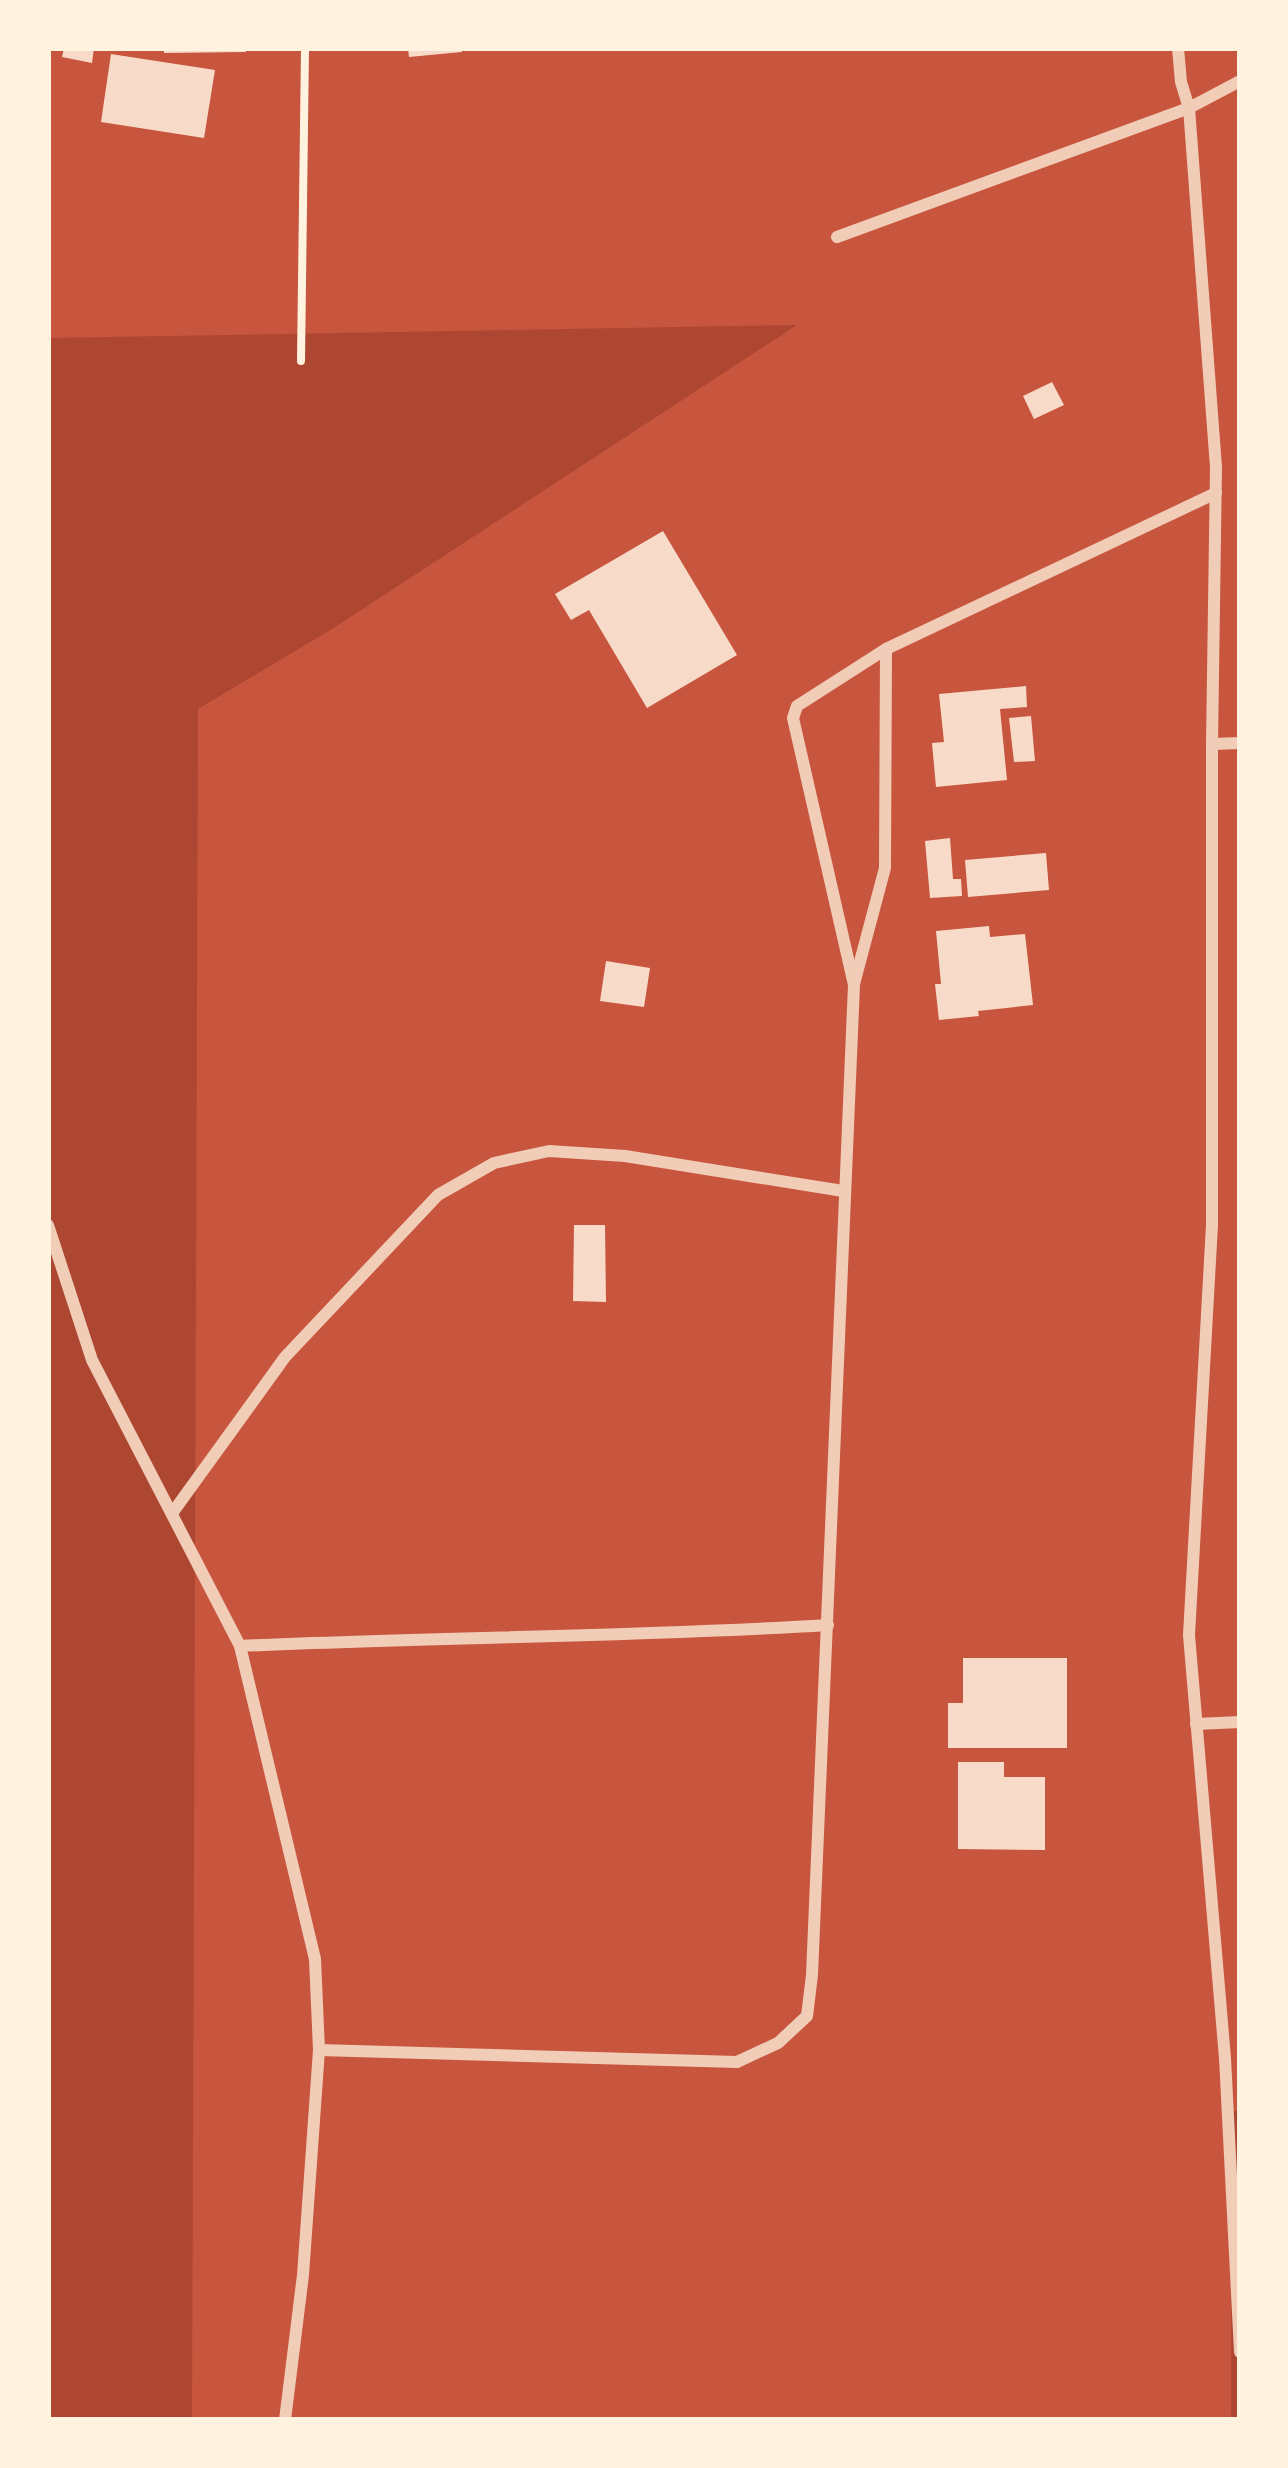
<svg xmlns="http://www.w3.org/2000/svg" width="1288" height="2468" viewBox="0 0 1288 2468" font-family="Arial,sans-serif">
	<rect width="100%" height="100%" fill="#c8553d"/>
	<g fill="#ae4732">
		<path d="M797 325 332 629 198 709 192 2420H48V338Z"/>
		<path d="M1232 2111H1240V2420H1231Z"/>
	</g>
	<g fill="#f7dbc8">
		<path d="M64 48H94L92 63 62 57Z"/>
		<path d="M164 48H246V52L164 53Z"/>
		<path d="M408 48H461L462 52 409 57Z"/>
		<path d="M111 54 215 70 204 138 101 122Z"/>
		<path d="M1052 382 1064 405 1034 419 1023 396Z"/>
		<path d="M663 531 737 655 647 708 589 610 571 620 555 594Z"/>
		<path d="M1026 686 1027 707 1000 709 1007 780 936 787 932 743 944 742 939 694Z"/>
		<path d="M1031 716 1035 761 1014 762 1009 718Z"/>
		<path d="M950 838 953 879H961L962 896 930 898 925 841Z"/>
		<path d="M1046 853 1049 890 968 897 965 860Z"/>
		<path d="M989 926 990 937 1025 934 1033 1005 978 1011 979 1016 939 1020 935 984H941L936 931Z"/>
		<path d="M606 961 650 968 644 1007 600 1001Z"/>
		<path d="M574 1225H605L606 1302 573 1301Z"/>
		<path d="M963 1658H1067V1748H948V1703H963Z"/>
		<path d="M958 1762H1004V1777H1045V1850L958 1849Z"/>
	</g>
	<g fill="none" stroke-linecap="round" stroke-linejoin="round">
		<path stroke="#fff3e0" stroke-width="8" d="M301 361 305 48"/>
		<g stroke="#f1ccb7" stroke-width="12">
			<path d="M1178 48 1181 82 1189 108 1216 467 1212 744V1225L1189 1635 1225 2058 1240 2352"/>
			<path d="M837 237 1189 108 1240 81"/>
			<path d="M1212 744 1240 743"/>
			<path d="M854 984 885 868 886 649"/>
			<path d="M48 1225 92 1360 240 1646 315 1959 319 2050 303 2275 285 2420"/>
			<path d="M173 1512 285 1357 438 1195 494 1163 549 1151 625 1156 843 1191"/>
			<path d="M240 1646C436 1637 632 1637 828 1625"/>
			<path d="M1196 1724 1240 1722"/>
			<path d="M319 2050 737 2062 778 2043 807 2016 812 1975 854 985 793 718 797 706 886 649 1216 493"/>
		</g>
	</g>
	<rect width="1288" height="2468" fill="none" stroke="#fff3e0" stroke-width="102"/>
</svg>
